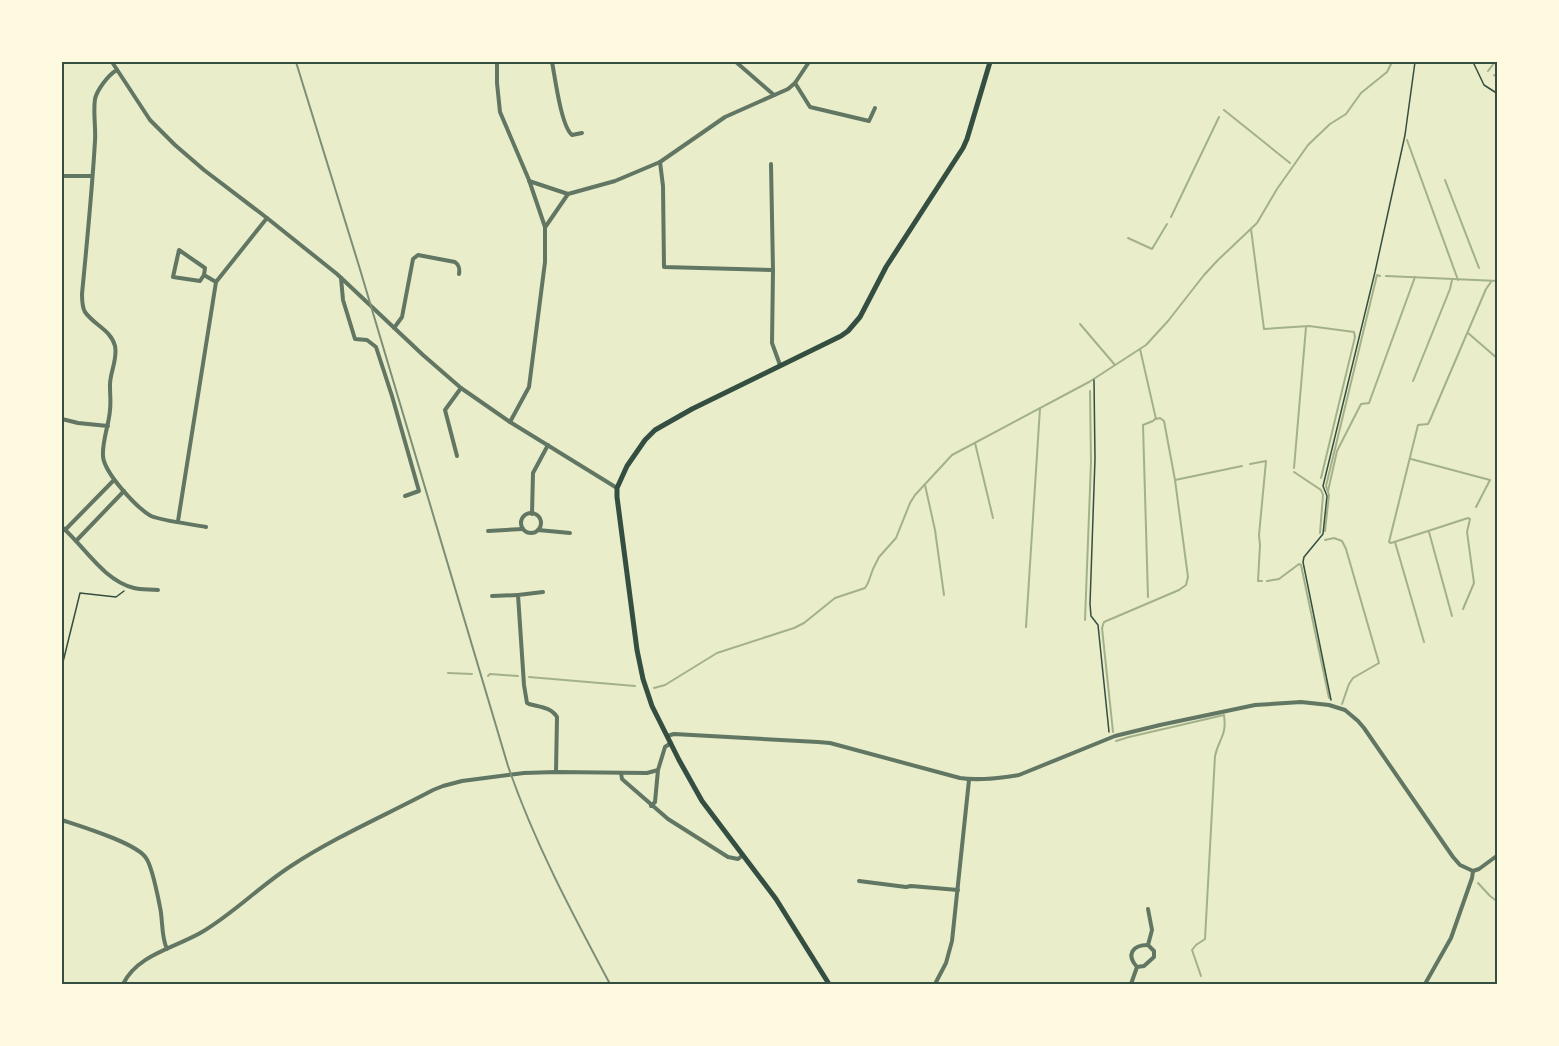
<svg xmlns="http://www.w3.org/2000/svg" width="1559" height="1046" viewBox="0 0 1559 1046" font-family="Figtree,sans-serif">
	<rect width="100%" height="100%" fill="#e9edc9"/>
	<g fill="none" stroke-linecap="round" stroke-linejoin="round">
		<g stroke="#a3b18a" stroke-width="2">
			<path d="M1488 71 1495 62"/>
			<path d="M1494 75 1498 77"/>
			<path d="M1224 110 1290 163"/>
			<path d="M1407 140 1458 280"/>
			<path d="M1445 180 1479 268"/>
			<path d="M1171 217 1219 117"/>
			<path d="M1251 229 1264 329 1309 326 1354 332 1355 337 1321 478"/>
			<path d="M1128 238 1152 249 1167 224"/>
			<path d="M1386 276 1498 281"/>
			<path d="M1080 324 1115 365"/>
			<path d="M1468 333 1498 359"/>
			<path d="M1413 381 1450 289 1452 280"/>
			<path d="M975 443 993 518"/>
			<path d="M1411 459 1490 480 1476 507"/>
			<path d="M1250 464 1266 461 1259 535 1260 545 1258 581H1262"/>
			<path d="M1294 468 1306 327"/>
			<path d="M1294 472 1321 490 1323 495 1320 533"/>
			<path d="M1175 480 1242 466"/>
			<path d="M925 485 935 530 944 595"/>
			<path d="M1328 491 1337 451 1361 404 1369 403 1415 277"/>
			<path d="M1325 531 1329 495 1326 486 1377 275 1380 276"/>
			<path d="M1429 532 1452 616"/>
			<path d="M1325 540 1334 538 1342 541 1346 549 1379 663 1353 678 1349 684 1342 704"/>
			<path d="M1395 542 1424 642"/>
			<path d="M1267 581 1279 579 1299 564 1301 565 1329 698"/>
			<path d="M1148 597 1143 425 1153 421 1155 419"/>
			<path d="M1463 609 1474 583 1467 532 1470 519 1468 518 1391 543 1389 542 1418 425 1428 424 1430 420 1486 289 1491 282"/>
			<path d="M1085 620 1091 462 1090 391"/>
			<path d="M1026 627 1040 408"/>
			<path d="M448 673 472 674"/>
			<path d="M488 676 490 674 518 676"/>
			<path d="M529 677 635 686"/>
			<path d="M654 688 665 685 717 653 794 628 804 623 835 598 865 588 868 583 873 569 879 557 896 538 910 503 915 495 952 455 1089 382 1146 345 1168 321 1204 275 1218 260 1257 223 1277 189 1308 145 1330 124 1346 114 1361 93 1387 72 1392 62"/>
			<path d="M1113 732 1102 628 1104 622 1179 590 1186 585 1188 577 1175 480 1164 421 1160 418 1156 419 1140 349"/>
			<path d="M1116 741 1129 737 1224 715C1227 736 1219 738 1215 756L1205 939 1196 945 1192 950 1201 976"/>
			<path d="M1478 883 1490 896 1498 902"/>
		</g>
		<g stroke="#344e41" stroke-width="1.5">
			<path d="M1473 62 1484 85 1498 94"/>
			<path d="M1094 380 1095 459 1090 604 1091 616 1098 625 1109 732"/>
			<path d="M62 666 80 593 116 597 124 591"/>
			<path d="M1331 700 1303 562 1304 557 1323 534 1327 496 1323 486 1375 272 1405 135 1415 62"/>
		</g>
		<g stroke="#617663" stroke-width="4">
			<path d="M112 62 150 120 175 145 204 170 267 218 337 274 423 355 461 388 510 422 617 488"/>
			<path d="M497 62V83L500 112 529 180 545 227V262L529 387 510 422"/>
			<path d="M552 62C555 77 561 126 572 135L582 133"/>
			<path d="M736 62 774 95"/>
			<path d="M117 70C108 75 97 90 95 99 93 113 96 128 95 141 92 192 87 243 82 294 82 300 82 307 85 312 94 325 111 330 115 346 118 360 109 374 110 387 110 395 111 402 110 410 109 425 102 441 103 456 104 473 137 508 151 516 163 521 191 524 206 527"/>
			<path d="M795 83 810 107 869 121 875 108"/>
			<path d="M660 162 663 186 664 267 773 270 772 343 780 365"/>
			<path d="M771 164 773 270"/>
			<path d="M62 176H92"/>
			<path d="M529 181 568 194"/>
			<path d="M546 226 568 194 615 181 660 162 725 117 788 89 795 83 809 62"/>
			<path d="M179 250 205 268 204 275 200 281 173 277Z"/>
			<path d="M204 275 216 282"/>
			<path d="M341 278 343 300 355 339 367 340 376 347 392 396 419 491 405 496"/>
			<path d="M394 328 402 317 413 259 418 255 455 262C459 265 460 268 459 274"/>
			<path d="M62 419 78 423 108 426"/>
			<path d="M457 456 445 410 461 388"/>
			<circle cx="531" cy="523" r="10"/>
			<path d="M532 514 533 473 548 445"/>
			<path d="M178 521 216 282 267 218"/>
			<path d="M62 527C85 547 103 580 134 588 141 590 150 589 158 590"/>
			<path d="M65 530 114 480"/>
			<path d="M538 530 570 533"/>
			<path d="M488 531 523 529"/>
			<path d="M76 541 124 491"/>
			<path d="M543 592 518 595 524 685 527 703 529 704C539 707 551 707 557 717L556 772"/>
			<path d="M492 596 518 595"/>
			<path d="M667 736 674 734 818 742 830 743 960 778C979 781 1000 778 1019 775L1115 736 1160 725 1255 705 1301 702 1329 705 1345 710 1358 721 1364 728 1453 857 1460 865 1473 871 1479 869 1498 855"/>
			<path d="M621 773 622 779 668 819 728 857 738 859 743 855"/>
			<path d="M651 806 655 802 658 770"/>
			<path d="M62 820C80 826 137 843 146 858 152 866 158 897 160 907 163 920 161 937 167 949"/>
			<path d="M859 881 906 887 911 886 958 890"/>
			<path d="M1137 967C1126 955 1132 945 1148 945"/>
			<path d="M123 984C138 954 175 948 202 932 234 913 260 886 291 866 335 837 386 815 433 790L443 786 462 781 524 773 556 772 647 773 658 770 665 747 671 743"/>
			<path d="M935 984 946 963 952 941 969 780"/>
			<path d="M1131 984 1137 967 1144 966 1154 957V951L1148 945 1152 930 1148 909"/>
			<path d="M1425 984 1451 938 1472 878 1473 871"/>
		</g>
		<path stroke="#344e41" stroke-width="5" d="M829 984 776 899 702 801 679 760 652 706 643 679 637 650 617 497V488L627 466 645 440 655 430 692 409 841 336 848 331 860 317 886 267 963 148 967 139 990 62"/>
		<path stroke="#7c8e77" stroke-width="2" d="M296 62 359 266 508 766C534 842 572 913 610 984"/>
	</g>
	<rect width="1559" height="1046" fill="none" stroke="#fefae0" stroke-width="126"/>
	<rect x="63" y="63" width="1433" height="920" fill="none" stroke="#344e41" stroke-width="2"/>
</svg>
